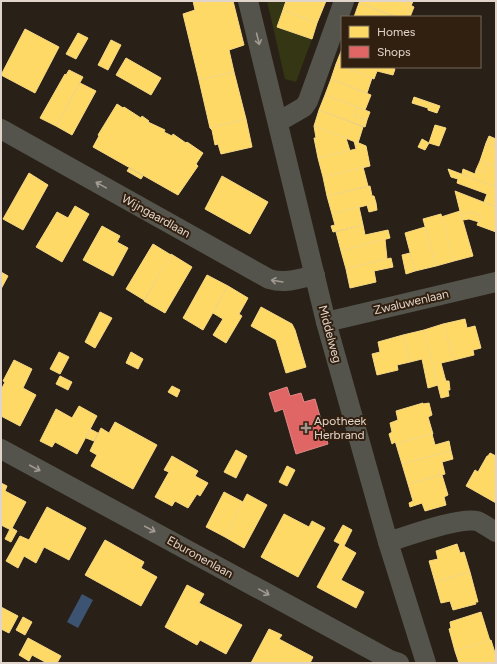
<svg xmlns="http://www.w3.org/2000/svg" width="497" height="664" viewBox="0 0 497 664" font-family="Figtree,sans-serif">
	<rect width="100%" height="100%" fill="#292017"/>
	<path fill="#343614" d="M267 1H286L277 27 312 39 296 82 285 79Z"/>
	<path fill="#3c5372" d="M82 594 93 600 78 628 67 622Z"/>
	<g fill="#ffd966" stroke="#f6d884">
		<path d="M193 1H233L244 45 229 50 234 72 199 80 183 14 195 10Z"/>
		<path d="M286 1H326L317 23 283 10Z"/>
		<path d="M360 1H399L410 5 406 17H397L359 3Z"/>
		<path d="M399 1H413L411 6Z"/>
		<path d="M359 3 395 17H354Z"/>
		<path d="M410 5 414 7 410 17H406Z"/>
		<path d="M283 10 317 23 312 39 277 27Z"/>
		<path d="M25 29 59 47 35 93 1 75Z"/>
		<path d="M78 33 88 38 76 59 66 54Z"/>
		<path d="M111 40 121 45 108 70 98 65Z"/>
		<path d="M342 49V66L336 64Z"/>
		<path d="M126 58 161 78 151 95 116 75Z"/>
		<path d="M336 64 372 78 367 93 331 79Z"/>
		<path d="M344 67H391L395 69 393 75 377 71 374 79Z"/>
		<path d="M69 70 83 77 56 126 40 118 65 74 66 75Z"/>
		<path d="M234 72 246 119 210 128 199 80Z"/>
		<path d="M331 79 371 95 365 110 325 95Z"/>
		<path d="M80 83 96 91 72 135 56 126Z"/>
		<path d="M325 95 357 107 355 116 367 120 365 127 319 110Z"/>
		<path d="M414 97 440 106 437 113 428 110V108L412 103Z"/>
		<path d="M117 104 123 108 124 107 141 118 142 116 149 121 148 122 165 130 164 132 172 136 173 134 186 143 187 142 203 153 196 164 198 166 178 195 93 147 99 136 98 135Z"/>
		<path d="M357 107 370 112 367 120 355 116Z"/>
		<path d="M319 110 363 127 358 143 314 126Z"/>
		<path d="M246 119 252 147 221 154 218 144 215 145 212 130 210 128Z"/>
		<path d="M435 125 446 128 439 146 429 143Z"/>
		<path d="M314 126 346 138 350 151 318 158 314 138H316Z"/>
		<path d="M489 136 496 139V147L486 143Z"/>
		<path d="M422 139 429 143 425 150 418 147Z"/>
		<path d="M354 141 366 146 370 166 323 177 318 158 356 149Z"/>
		<path d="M486 143 496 147V167L480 161Z"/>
		<path d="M480 161 487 163 485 172 476 170Z"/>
		<path d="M487 163 496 167V187L462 174 463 169 475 174 476 170 485 172Z"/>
		<path d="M363 167 368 186 327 196 323 177Z"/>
		<path d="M129 168 143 176 141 179 127 171Z"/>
		<path d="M448 169 496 187V207L484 202 487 194 457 183 458 179 451 177Z"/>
		<path d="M29 173 48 185 23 230 3 219Z"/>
		<path d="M222 176 268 202 250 234 205 209Z"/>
		<path d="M370 186 372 196H374L376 203 332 214 327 196Z"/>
		<path d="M455 191 496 207V232L477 225 481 216 471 212 461 215Z"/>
		<path d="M376 203 377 210 369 212 367 205Z"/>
		<path d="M75 206 89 214 62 262 36 247 57 212 68 218Z"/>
		<path d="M359 207 363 225 333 232 331 226 335 225 332 214Z"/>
		<path d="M460 211 473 256 454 261 441 217Z"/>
		<path d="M471 212 481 216 479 222 469 219 463 220 461 215Z"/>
		<path d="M441 214 454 261 436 266 423 219Z"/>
		<path d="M363 225 365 235 388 230 390 238 341 251 336 232Z"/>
		<path d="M102 226 120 236 117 242 128 248 113 276 83 260Z"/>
		<path d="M425 227 436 266 415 271 405 233Z"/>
		<path d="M385 239 387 259 346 269 341 251Z"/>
		<path d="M153 244 171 255 144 300 126 289Z"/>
		<path d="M410 253 415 271 406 274 402 255Z"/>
		<path d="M171 254 192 267 165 313 144 301Z"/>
		<path d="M391 258 393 267 374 271 376 282 350 288 346 269Z"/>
		<path d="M1 272 8 276 1 289Z"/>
		<path d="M207 275 228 286 203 330 183 318Z"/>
		<path d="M228 286 248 298 239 314 242 316 226 343 213 335 223 319 213 313Z"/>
		<path d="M261 307 292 324 295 330 306 367 286 373 276 340 251 326Z"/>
		<path d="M100 312 112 318 95 348 85 342Z"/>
		<path d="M465 319 467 328 475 326 481 348 473 350 474 355 454 360 443 324Z"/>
		<path d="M443 324 454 360 441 363 445 378 446 381H449L450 390H448L449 396 441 398 424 330Z"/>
		<path d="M424 330 438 385 428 388 422 359 410 362 403 335Z"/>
		<path d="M403 335 410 362 397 365 398 370 377 375 372 354 380 352 378 342Z"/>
		<path d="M59 352 69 357 60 374 50 369Z"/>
		<path d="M131 352 143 359 138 369 126 363Z"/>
		<path d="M14 360 32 369 23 388 36 395 20 426 1 416V390L5 382 3 381Z"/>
		<path d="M60 376 72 382 68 390 56 384Z"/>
		<path d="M172 386 180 390 177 397 168 392Z"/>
		<path d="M423 403V404L429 403 432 415 428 417 433 434 396 444 395 442 392 444 389 434 392 432 390 423 398 420 396 411Z"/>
		<path d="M79 406 97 416 77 454 55 442 52 447 40 441 56 409 72 418Z"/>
		<path d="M115 422 157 445 133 489 91 466 97 455 90 451 101 428 109 433Z"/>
		<path d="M90 429 98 433 94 441 86 438Z"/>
		<path d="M432 434 435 445 449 441 451 451 402 464 396 444Z"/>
		<path d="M236 450 247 456 236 478 224 472Z"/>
		<path d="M451 451 453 459 442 462 445 474 408 484 402 464Z"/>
		<path d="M490 453 496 456V503L466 486 475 470 478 472 487 456H488Z"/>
		<path d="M172 456 198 471 195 476 208 483 200 496 197 494 188 508 175 501 172 506 155 497 169 472 164 470Z"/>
		<path d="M287 466 295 470 287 486 279 482Z"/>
		<path d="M442 475 448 495 444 497 446 505 425 511 422 503 410 507 409 503 413 501 408 484Z"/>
		<path d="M1 483 7 486 5 491 26 502 11 530 1 525Z"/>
		<path d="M224 492 243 502 225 537 206 527Z"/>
		<path d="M247 494 267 505 244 548 225 537Z"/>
		<path d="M47 507 86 528 69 560 44 547 36 563 24 556 18 568 6 561 20 536 29 540Z"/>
		<path d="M284 514 309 527 312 521 325 528 298 577 261 557Z"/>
		<path d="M343 525 352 530 344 546 356 553 341 580 364 592 356 608 317 587 340 544 334 541Z"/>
		<path d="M12 528 17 531 11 542 5 539 10 529 11 530Z"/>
		<path d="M105 540 144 562 141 568 157 577 141 606 85 575Z"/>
		<path d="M457 544 460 553 464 552 470 572 435 582 429 561 438 559 436 551Z"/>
		<path d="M470 572 478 602H475L476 604 453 610 450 601 441 603 435 582Z"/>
		<path d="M187 585 204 594 199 603 242 625 226 654 200 640 197 645 165 627Z"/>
		<path d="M1 607 18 616 9 633 1 629Z"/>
		<path d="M481 612 490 641 455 651 449 629 451 628 450 622Z"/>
		<path d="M23 617 32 622 25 635 16 630Z"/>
		<path d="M269 629 282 635 279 639 313 657 310 663H251Z"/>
		<path d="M28 638 61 656 57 663H47L32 655 29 661 19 655Z"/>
		<path d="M491 640 496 656V663H459L455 651Z"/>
	</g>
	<path fill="#e06666" stroke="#e08784" d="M287 387 290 396 301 393 304 402 315 399 328 444 296 454 283 409 275 412 269 393Z"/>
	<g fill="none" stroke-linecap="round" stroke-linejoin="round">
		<g stroke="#54544d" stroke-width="20">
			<path d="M248 1 326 322 388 542 426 663"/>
			<path d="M278 122 304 107 308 101 344 1"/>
			<path d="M1 129 269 279C285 284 298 279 315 275"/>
			<path d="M326 322 496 282"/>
			<path d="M1 449 390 660 399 663"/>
			<path d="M388 542C408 536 458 517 477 521 483 523 490 529 496 532"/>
		</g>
	</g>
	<defs><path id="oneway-shaft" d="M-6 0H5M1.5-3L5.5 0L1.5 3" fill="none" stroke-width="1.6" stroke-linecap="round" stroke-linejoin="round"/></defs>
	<g stroke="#a29b92">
		<use href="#oneway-shaft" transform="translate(258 39) rotate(76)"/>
		<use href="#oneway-shaft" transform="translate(101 185) rotate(-151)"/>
		<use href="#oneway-shaft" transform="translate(277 281) rotate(-171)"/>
		<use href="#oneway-shaft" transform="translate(35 468) rotate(28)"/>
		<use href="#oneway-shaft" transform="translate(150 529) rotate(28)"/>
		<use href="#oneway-shaft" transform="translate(264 592) rotate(29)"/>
	</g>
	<path fill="#a1968c" stroke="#311f0f" stroke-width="1.5" d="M304 422h4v4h4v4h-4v4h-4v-4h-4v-4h4z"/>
	<g text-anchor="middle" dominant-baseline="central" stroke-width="4" stroke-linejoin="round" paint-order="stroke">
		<g font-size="12" fill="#e1d5cb" stroke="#311f0f">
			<text transform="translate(156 216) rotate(29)">Wijngaardlaan</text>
			<text transform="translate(411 302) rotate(-13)">Zwaluwenlaan</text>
			<text transform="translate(330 334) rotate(75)">Middelweg</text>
			<text transform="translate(200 557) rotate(29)">Eburonenlaan</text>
		</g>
		<g font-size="12" fill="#e1d5cb" stroke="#311f0f" text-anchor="start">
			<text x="314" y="421">Apotheek<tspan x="314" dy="14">Herbrand</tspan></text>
		</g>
	</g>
	<rect width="497" height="664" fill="none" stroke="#e1d5cb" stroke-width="4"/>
	<rect x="341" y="16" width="140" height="52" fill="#311f0f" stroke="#77685a"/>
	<rect x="349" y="26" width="20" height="12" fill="#ffd966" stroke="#77685a"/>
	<text x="377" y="36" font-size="12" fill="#e1d5cb">Homes</text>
	<rect x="349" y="46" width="20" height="12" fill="#e06666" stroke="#77685a"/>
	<text x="377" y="56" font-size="12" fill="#e1d5cb">Shops</text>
</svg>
